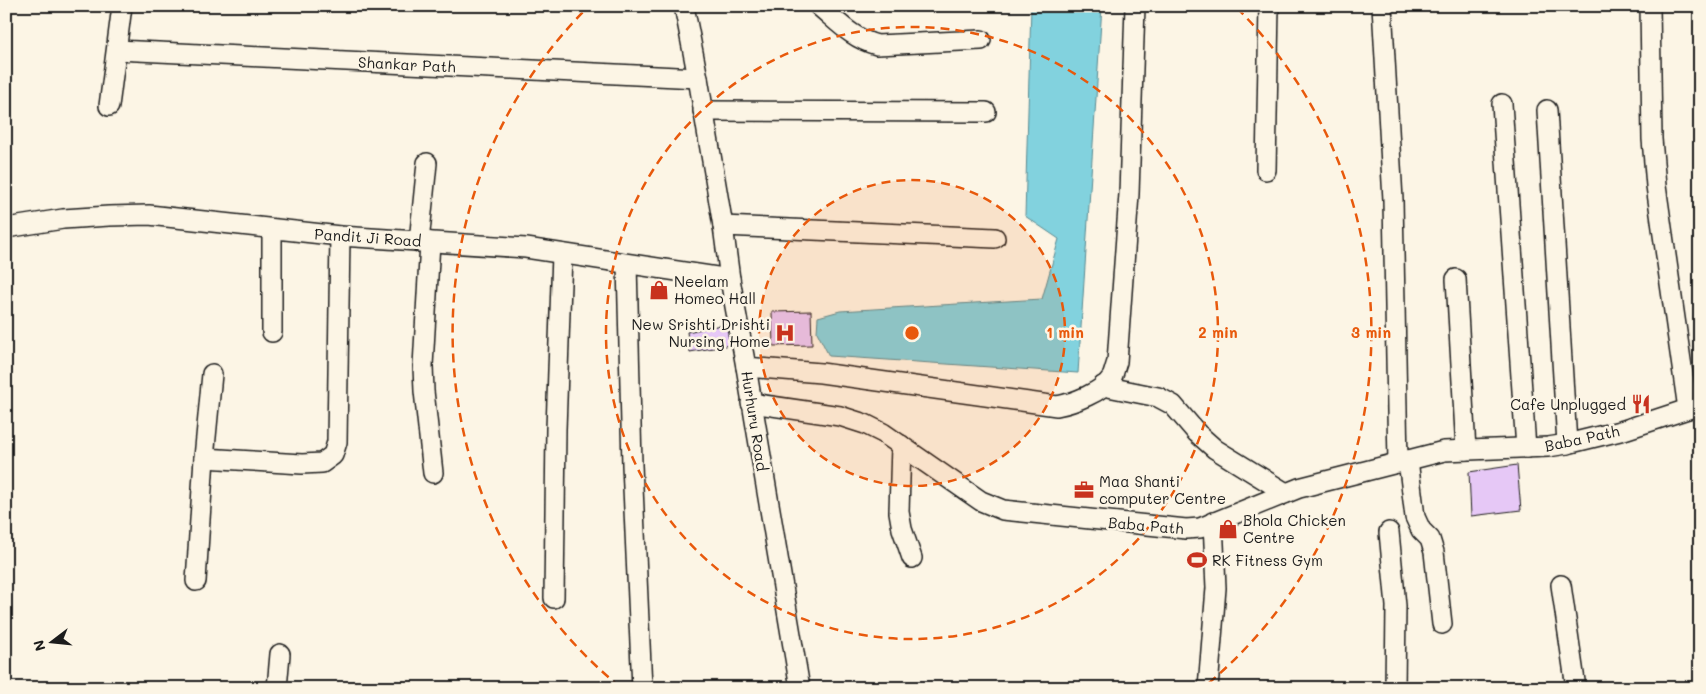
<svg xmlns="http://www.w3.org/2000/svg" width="1706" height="694" viewBox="0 0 1706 694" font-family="Mali,sans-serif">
	<rect width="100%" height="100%" fill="#fcf5e5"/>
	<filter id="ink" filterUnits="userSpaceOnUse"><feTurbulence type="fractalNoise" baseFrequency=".02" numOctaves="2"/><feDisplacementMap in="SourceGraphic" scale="10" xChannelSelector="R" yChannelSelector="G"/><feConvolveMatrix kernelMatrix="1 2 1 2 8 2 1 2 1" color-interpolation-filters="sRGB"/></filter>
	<g filter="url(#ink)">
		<path fill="#82d2de" stroke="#598990" d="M1031 6H1102L1078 373 829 356 817 332 818 317 840 311 1042 299 1059 239 1025 216Z"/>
		<g fill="#e6c8f6" stroke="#1c1c1c">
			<path d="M811 311 812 345 773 346 772 312Z"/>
			<path d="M726 324 730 345 690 352 687 332Z"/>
			<path d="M1517 465 1521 510 1471 516 1469 472Z"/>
		</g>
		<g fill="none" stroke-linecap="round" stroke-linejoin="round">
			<defs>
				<g id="minor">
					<path d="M684 6 698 78 723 226 730 279 746 367 800 688"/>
					<path d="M819 6C838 22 853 39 877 45L981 40"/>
					<path d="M1382 6 1393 200 1398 463"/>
					<path d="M1650 6 1652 139 1656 186 1688 409"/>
					<path d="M117 50 698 78"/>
					<path d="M1502 104 1526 448"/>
					<path d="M109 106 122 6"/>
					<path d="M1547 110 1567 444"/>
					<path d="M703 111 986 112"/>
					<path d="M1266 170 1269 6"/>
					<path d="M723 226 995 238"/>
					<path d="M6 228 63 219 109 216 149 215 340 236 526 248 730 279"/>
					<path d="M419 242 427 163"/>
					<path d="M430 242 423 366 424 391 433 473"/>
					<path d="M627 264 632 465 642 688"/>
					<path d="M1456 279 1466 450"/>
					<path d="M272 332V229"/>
					<path d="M746 367 821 373 1057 406C1073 403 1103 392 1112 377 1114 373 1115 367 1117 362L1129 194 1135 6"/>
					<path d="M1103 386 1158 397 1173 405 1197 433 1215 449 1286 493"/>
					<path d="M751 403 840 416 865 424 883 433 981 501 1003 510 1186 529 1200 528 1299 488 1444 451 1548 447 1567 444 1624 430 1700 405"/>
					<path d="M901 445 899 512 902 529 912 558"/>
					<path d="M204 458 302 464 322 463 333 455 337 442 340 236"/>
					<path d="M1408 460 1415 517 1421 530 1430 539 1434 552 1442 624"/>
					<path d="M1389 532 1396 606 1395 688"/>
					<path d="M196 581 204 458 212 374"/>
					<path d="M1561 585 1576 688"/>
					<path d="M554 598 556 429 562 254"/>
					<path d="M277 688 280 654"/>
					<path d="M1208 688 1216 588 1213 522"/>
				</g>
			</defs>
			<use href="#minor" stroke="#1c1c1c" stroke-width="22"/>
			<use href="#minor" stroke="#fcf5e5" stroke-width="19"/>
		</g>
	</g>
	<circle cx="912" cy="333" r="153" fill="#e8590c" fill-opacity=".12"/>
	<g fill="none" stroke="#e8590c" stroke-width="2.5" stroke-dasharray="9 6">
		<circle cx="912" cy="333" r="153"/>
		<circle cx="912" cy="333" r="306"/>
		<path d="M620 687A459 459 0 0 1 587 8M1237 8A459 459 0 0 1 1204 687"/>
	</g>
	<defs>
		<symbol id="shop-bare" viewBox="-9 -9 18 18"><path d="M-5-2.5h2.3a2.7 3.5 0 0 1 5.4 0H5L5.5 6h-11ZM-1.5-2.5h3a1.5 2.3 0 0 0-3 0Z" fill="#c8321e" stroke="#fcf5e5" stroke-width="2.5" paint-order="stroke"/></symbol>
		<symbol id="hospital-bare" viewBox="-9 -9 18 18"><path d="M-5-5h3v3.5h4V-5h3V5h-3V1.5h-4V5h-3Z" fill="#c8321e" stroke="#fcf5e5" stroke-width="2.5" paint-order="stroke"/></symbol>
		<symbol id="restaurant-bare" viewBox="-9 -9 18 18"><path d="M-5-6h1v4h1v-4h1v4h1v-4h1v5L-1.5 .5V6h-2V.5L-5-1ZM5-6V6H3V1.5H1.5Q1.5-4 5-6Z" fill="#c8321e" stroke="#fcf5e5" stroke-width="2.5" paint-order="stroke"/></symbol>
		<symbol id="office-bare" viewBox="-9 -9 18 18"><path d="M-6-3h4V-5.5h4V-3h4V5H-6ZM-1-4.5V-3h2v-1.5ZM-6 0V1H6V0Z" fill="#c8321e" stroke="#fcf5e5" stroke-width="2.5" paint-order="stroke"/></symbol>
		<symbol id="stadium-bare" viewBox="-9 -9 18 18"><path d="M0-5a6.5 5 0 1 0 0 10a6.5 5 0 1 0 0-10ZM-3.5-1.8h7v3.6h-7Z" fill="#c8321e" stroke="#fcf5e5" stroke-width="2.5" paint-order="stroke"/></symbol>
	</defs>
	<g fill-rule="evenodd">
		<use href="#shop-bare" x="645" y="276" width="28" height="28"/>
		<use href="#hospital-bare" x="771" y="319" width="28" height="28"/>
		<use href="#restaurant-bare" x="1627" y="390" width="28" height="28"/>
		<use href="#office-bare" x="1070" y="476" width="28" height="28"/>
		<use href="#shop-bare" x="1214" y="515" width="28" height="28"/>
		<use href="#stadium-bare" x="1183" y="546" width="28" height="28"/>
	</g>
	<g text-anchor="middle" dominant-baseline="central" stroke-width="5" stroke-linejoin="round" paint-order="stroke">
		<g font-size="15" fill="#1c1c1c" stroke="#fcf5e5">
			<text transform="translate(407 64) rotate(3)">Shankar Path</text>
			<text transform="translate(368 237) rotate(4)">Pandit Ji Road</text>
			<text transform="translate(755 421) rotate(81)">Hurhuru Road</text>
			<text transform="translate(1582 438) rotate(-12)">Baba Path</text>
			<text transform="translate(1146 525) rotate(5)">Baba Path</text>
		</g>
		<g font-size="15" fill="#1c1c1c" stroke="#fcf5e5" text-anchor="start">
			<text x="674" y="281">Neelam<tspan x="674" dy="17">Homeo Hall</tspan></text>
			<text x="770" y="324" text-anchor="end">New Srishti Drishti<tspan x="770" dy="17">Nursing Home</tspan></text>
			<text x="1626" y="404" text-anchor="end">Cafe Unplugged</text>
			<text x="1099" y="481">Maa Shanti<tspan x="1099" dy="17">computer Centre</tspan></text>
			<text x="1243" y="520">Bhola Chicken<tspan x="1243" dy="17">Centre</tspan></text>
			<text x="1212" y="560">RK Fitness Gym</text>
		</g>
	</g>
	<circle cx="912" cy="333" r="8" fill="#e8590c" stroke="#fcf5e5" stroke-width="2.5"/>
	<g font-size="15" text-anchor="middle" font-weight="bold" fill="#e8590c" stroke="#fcf5e5" stroke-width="5" stroke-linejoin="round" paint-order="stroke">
		<text x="1065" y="338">1 min</text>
		<text x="1218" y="338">2 min</text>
		<text x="1371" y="338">3 min</text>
	</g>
	<rect width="1706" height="694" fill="none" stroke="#fcf5e5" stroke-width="25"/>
	<rect x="12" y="12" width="1681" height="669" fill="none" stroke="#1c1c1c" stroke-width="2" filter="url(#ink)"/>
	<g transform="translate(52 642) rotate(254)" stroke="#fcf5e5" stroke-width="4" paint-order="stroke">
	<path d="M0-4L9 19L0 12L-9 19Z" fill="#1c1c1c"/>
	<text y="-8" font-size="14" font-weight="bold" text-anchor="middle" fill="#1c1c1c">N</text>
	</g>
</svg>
